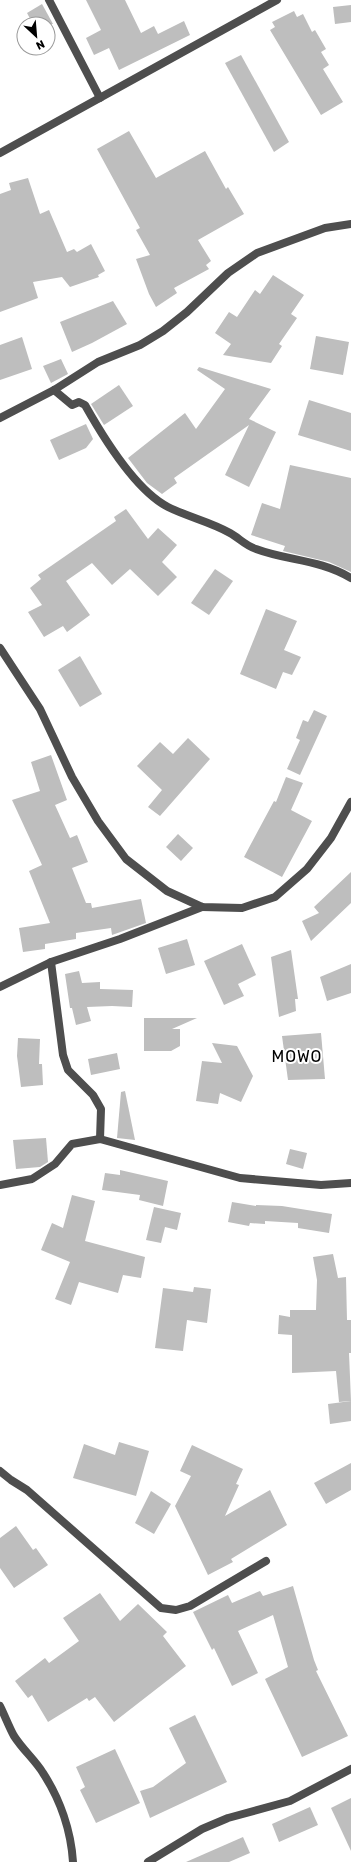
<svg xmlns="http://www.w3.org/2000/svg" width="351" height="1862" viewBox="0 0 351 1862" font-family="Rubik,sans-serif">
	<rect width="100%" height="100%" fill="#fff"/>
	<g fill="#bebebe">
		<path d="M86 0H125L141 33 154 26 158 34 184 21 190 35 119 70 109 48 94 55 86 38 101 30Z"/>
		<path d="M42 4 53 24H33L27 13Z"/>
		<path d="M351 5V22L335 24 333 7Z"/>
		<path d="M294 11 297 17 303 14 312 32 315 30 326 49 321 52 329 65 323 69 343 102 321 115 270 30 275 27 272 22Z"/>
		<path d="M241 55 289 142 274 152 225 63Z"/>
		<path d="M129 131 156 178 205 151 226 189 228 187 244 214 198 240 211 261 206 265 209 269 174 288 177 293 156 307 149 294 136 259 150 255 136 230 140 228 97 149Z"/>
		<path d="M28 178 40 214 49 210 67 252 74 249 77 252 91 244 105 271 98 275 99 277 70 287 62 277 33 282 38 298 0 312V194L11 190 9 183Z"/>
		<path d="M273 275 304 295 291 314 297 318 279 344 282 346 271 363 223 355 231 344 215 333 229 312 237 317 255 290 260 294Z"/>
		<path d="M113 301 127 324 92 343 72 352 60 322Z"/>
		<path d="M316 336 349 342 343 375 310 369Z"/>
		<path d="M22 337 32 369 0 380V345Z"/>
		<path d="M61 359 68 374 51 383 43 366Z"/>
		<path d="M199 367 271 389 249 419 276 432 249 487 225 475 249 425 174 478 177 483 162 494 147 483 128 458 185 413 196 429 225 389 197 370Z"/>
		<path d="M119 385 133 406 104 425 91 404Z"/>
		<path d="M309 400 351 413V451L298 435Z"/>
		<path d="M86 424 93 439 86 448 59 460 50 440Z"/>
		<path d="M290 465 351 478V572L329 562 283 551 285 546 251 535 262 503 280 509Z"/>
		<path d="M126 509 148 539 158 528 177 545 162 562 177 577 158 596 130 569 112 585 92 563 66 581 90 615 67 632 63 626 44 637 28 612 42 605 30 588 41 579 38 575 116 521 114 517Z"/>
		<path d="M215 569 233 581 209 615 191 603Z"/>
		<path d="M266 609 297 621 284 650 301 657 292 675 283 672 276 689 240 674Z"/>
		<path d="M80 656 102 694 80 707 58 670Z"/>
		<path d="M314 710 327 716 300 775 287 769 300 740 296 738 303 720 308 722Z"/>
		<path d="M188 738 210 759 160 816 148 807 162 790 137 766 160 742 173 754Z"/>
		<path d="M51 755 67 800 55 805 70 838 77 835 88 862 72 868 86 903H91L92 908 141 899 146 923 112 935 111 928 76 933V939L45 944V949L23 952 19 928 50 923 29 871 42 865 12 800 40 791 31 762Z"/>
		<path d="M286 777 303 783 291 810 312 821 282 877 244 857 274 801 276 802Z"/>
		<path d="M178 834 193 848 181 861 166 847Z"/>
		<path d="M351 872V903L311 941 302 921 319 913 314 907Z"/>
		<path d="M187 939 195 965 166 974 158 948Z"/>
		<path d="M242 944 256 975 238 984 244 996 224 1005 204 961Z"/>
		<path d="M291 950 298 999H295L296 1011 279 1017 271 957Z"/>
		<path d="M351 964V993L327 1001 320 977Z"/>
		<path d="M79 971 82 983 100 982V989L133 990 132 1007 112 1006 87 1007 91 1021 76 1025 72 1008H70L65 974Z"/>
		<path d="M144 1018H197L172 1029H180V1046L171 1051H144Z"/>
		<path d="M321 1033 325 1079 288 1080 282 1036Z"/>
		<path d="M18 1038 40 1039 39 1064H42L43 1085 21 1087 17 1056Z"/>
		<path d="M212 1043 237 1046 253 1076 241 1102 220 1093 218 1104 196 1101 202 1061 222 1063Z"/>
		<path d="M117 1053 120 1069 91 1075 88 1059Z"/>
		<path d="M125 1091 135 1140 117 1138 121 1092Z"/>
		<path d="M46 1138 48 1162 40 1167 16 1169 13 1140Z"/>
		<path d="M290 1149 307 1153 303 1169 286 1164Z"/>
		<path d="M120 1170 168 1181 163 1206 139 1200 140 1195 102 1190 105 1173 120 1175Z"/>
		<path d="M72 1195 95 1201 85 1241 145 1257 141 1278 123 1275 118 1293 79 1282 71 1305 55 1299 70 1262 41 1250 52 1223 63 1228Z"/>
		<path d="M232 1202 256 1206V1205L282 1206 332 1214 329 1233 298 1228V1223L265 1221V1224L250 1223 249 1226 228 1222Z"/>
		<path d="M154 1207 181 1213 177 1230 165 1227 161 1243 146 1240Z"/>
		<path d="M333 1254 338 1278 346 1277 347 1320H351V1353H349L351 1401 339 1402 336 1371 292 1373V1335L278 1334 279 1315 290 1317V1310H316L317 1280 313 1257Z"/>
		<path d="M194 1287 211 1289 207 1323 187 1320 183 1351 155 1348 163 1288 193 1292Z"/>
		<path d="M351 1401V1421L330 1424 328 1404Z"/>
		<path d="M119 1442 149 1451 136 1496 73 1478 84 1444 115 1455Z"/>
		<path d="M192 1445 243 1469 236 1484 239 1485 225 1516 270 1490 287 1525 231 1559 233 1562 208 1575 175 1506 191 1476 180 1471Z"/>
		<path d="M351 1463V1490L326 1504 314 1483Z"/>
		<path d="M151 1491 171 1504 154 1534 135 1523Z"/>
		<path d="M16 1526 33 1550 36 1548 48 1565 14 1588 0 1568V1538Z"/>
		<path d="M293 1586 314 1660 318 1670 316 1671 348 1736 302 1757 265 1679 288 1667 273 1615 238 1631 258 1673 232 1686 214 1648 212 1650 193 1612 228 1595 232 1603 260 1591 263 1596Z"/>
		<path d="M100 1593 120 1621 138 1604 167 1632 163 1636 186 1666 114 1722 95 1697 89 1701 87 1698 48 1722 32 1695 28 1698 15 1681 45 1658 49 1663 79 1641 63 1618Z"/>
		<path d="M195 1715 227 1782 150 1818 140 1791 153 1787 186 1763 169 1728Z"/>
		<path d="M115 1749 140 1803 96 1823 80 1790 85 1787 76 1767Z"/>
		<path d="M351 1798V1851L331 1808Z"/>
		<path d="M310 1807 318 1825 279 1842 272 1824Z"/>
		<path d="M243 1837 250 1853 229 1862H186Z"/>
	</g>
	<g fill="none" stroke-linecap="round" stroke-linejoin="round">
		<g stroke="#4e4e4e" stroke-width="8">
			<path d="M49 0 100 98"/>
			<path d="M0 153 277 0"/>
			<path d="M54 390 72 405 79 402 85 405C103 437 135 490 168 507 188 517 211 522 230 533 239 538 246 546 256 549 288 561 319 559 351 578"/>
			<path d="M0 418 54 390 98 362 140 345 163 331 187 312 228 273 257 253 325 228 351 224"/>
			<path d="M51 962 63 1055 68 1070 93 1095 101 1109 100 1139"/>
			<path d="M0 987 51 962 120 939 202 907"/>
			<path d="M0 1185 32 1179 55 1164 72 1144 100 1139 240 1178 321 1185 351 1183"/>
			<path d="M0 1471 11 1480 27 1490 161 1608 176 1610 190 1606 266 1561"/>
			<path d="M0 1706C5 1716 9 1727 14 1736 23 1750 35 1760 43 1773 60 1799 71 1831 73 1862"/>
			<path d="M148 1862 202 1829 228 1818 290 1801 351 1769"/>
		</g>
		<path stroke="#4e4e4e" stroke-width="8" d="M0 648 40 709 72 777 98 821 126 859 167 891 202 907 242 908 275 897 307 869 331 838 351 802"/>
	</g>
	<g text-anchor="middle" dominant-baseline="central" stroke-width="4" stroke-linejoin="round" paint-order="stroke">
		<g font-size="16" letter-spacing="1" fill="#000" stroke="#fff">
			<text x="297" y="1056">MOWO</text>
		</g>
	</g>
	<g transform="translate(36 36) rotate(154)"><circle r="19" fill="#ffffff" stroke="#999999"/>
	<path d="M0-3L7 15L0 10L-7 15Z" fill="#000000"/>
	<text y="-6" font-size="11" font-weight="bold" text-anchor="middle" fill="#000000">N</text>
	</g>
</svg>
